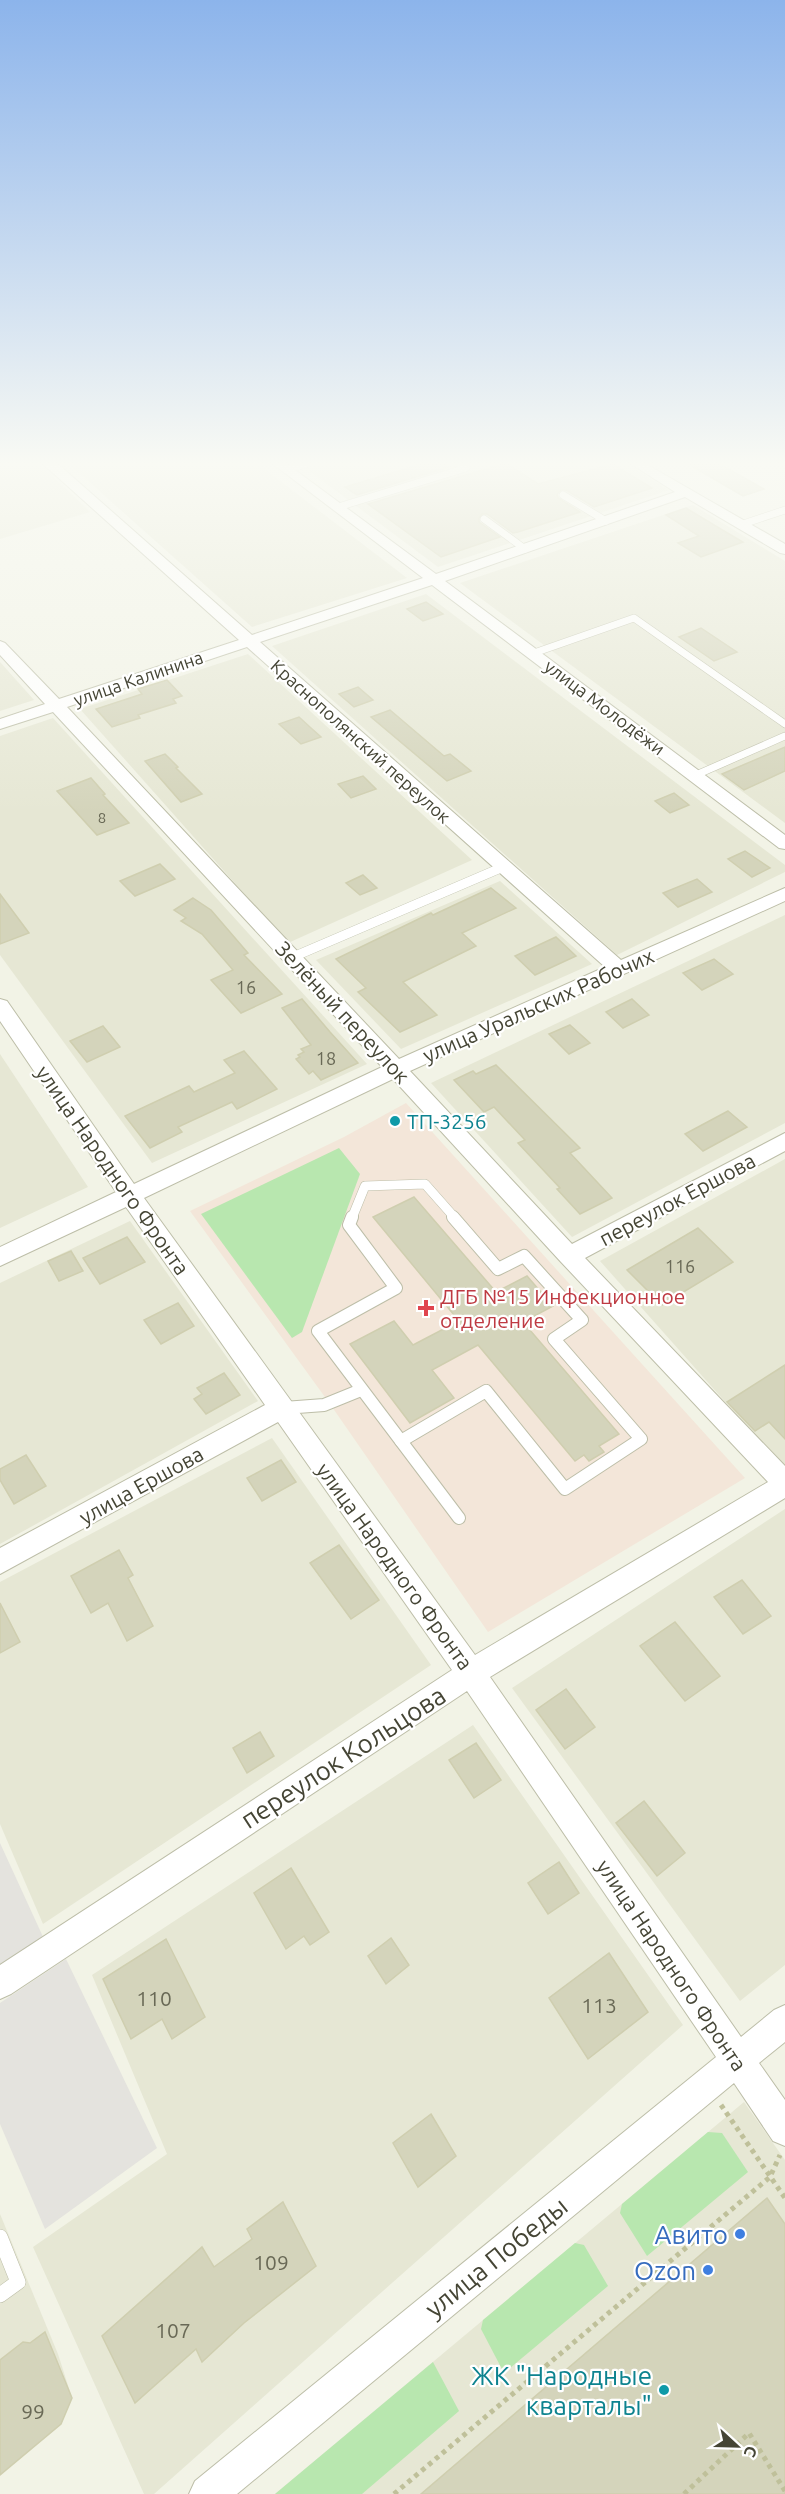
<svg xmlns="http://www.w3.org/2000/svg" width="785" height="2494" viewBox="0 0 785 2494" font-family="Ubuntu,sans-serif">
	<rect width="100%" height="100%" fill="#f2f3e6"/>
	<g fill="#e6e7d4">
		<path d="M0 464H40L90 512 0 539Z"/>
		<path d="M69 464H258L407 578 252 627Z"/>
		<path d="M300 464H627L669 490 438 567Z"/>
		<path d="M693 505 785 561V823L460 583Z"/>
		<path d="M426 594 785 865V872L617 955 272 646Z"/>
		<path d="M248 654 472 860 288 943 80 709Z"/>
		<path d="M0 662 34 700 0 711Z"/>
		<path d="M53 718 367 1064 152 1163 0 955V736Z"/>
		<path d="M500 881 592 964 401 1049 316 960Z"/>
		<path d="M785 915V1123L572 1237 431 1083Z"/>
		<path d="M0 1054 88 1187 0 1228Z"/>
		<path d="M785 1159V1469L600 1261Z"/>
		<path d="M130 1221 258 1401 0 1544V1283Z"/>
		<path d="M272 1438 431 1665 43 1924 0 1824V1582Z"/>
		<path d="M785 1509V1965L740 2001 512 1688Z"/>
		<path d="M473 1725 683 2025 154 2494H144L33 2247 167 2154 92 1975Z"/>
		<path d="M744 2102 785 2160V2494H275Z"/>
		<path d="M0 2214 58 2354 72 2398 61 2424 0 2475Z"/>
	</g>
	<path fill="#f3e6d9" d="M406 1103 745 1478 488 1632 330 1404 190 1211 344 1137Z"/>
	<g fill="#b8e7af">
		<path d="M339 1148 360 1174 302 1332 292 1338 201 1214Z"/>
		<path d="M708 2132 722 2133 748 2172 647 2256 620 2213 622 2204Z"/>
		<path d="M575 2243 584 2245 608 2286 504 2373 481 2329 483 2320Z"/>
		<path d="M433 2362 459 2411 362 2494H275Z"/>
	</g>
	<g fill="#e4e3de">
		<path d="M0 1843 44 1939 0 1969Z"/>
		<path d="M66 1959 157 2148 45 2229 0 2124V2003Z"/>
	</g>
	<g fill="#d4d4bb" stroke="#cfceaf" stroke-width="1.5">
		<path d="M422 464H444L449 467 357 495 345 487Z"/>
		<path d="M503 464H507L538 484 613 464 652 488 594 507 566 490H561L557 494 558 498 580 512 518 532 513 533 487 514H482L479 518V522L500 537 441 557 368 504Z"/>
		<path d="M688 464H720L764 489 743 496Z"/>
		<path d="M686 508 719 528 743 542 701 557 678 543 699 536 666 515Z"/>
		<path d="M426 602 443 614 423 621 407 609Z"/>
		<path d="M701 628 737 652 714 661 679 637Z"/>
		<path d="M167 680 182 696 173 699 176 703 138 715 140 718 112 727 96 709 142 694 138 689Z"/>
		<path d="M358 687 373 700 354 707 339 694Z"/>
		<path d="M390 710 444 756 450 754 471 771 447 781 371 717Z"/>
		<path d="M299 717 311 728 321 737 301 744 279 724Z"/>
		<path d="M785 747V771L744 790 722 774Z"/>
		<path d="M165 754 178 767 176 768 202 794 181 802 145 761Z"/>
		<path d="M363 776 376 789 351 798 338 784Z"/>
		<path d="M91 778 105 794 103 795 129 823 97 835 57 791Z"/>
		<path d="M674 793 689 805 670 813 655 801Z"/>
		<path d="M745 851 770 868 752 877 728 859Z"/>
		<path d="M160 864 175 879 135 896 120 881Z"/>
		<path d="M363 875 377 888 360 895 346 883Z"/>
		<path d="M697 879 712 892 678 907 663 893Z"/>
		<path d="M491 888 516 908 462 933 476 946 403 982 437 1015 400 1032 358 992 366 988 336 959 431 913 433 915Z"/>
		<path d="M0 894 29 933 0 944Z"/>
		<path d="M193 898 211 910 248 953 244 955 282 994 241 1013 211 980 233 970 202 934 181 921 186 918 174 910Z"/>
		<path d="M556 937 576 956 535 975 515 956Z"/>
		<path d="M714 959 733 974 702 990 683 973Z"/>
		<path d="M302 999 330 1032 358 1063 321 1080 313 1071 309 1074 296 1059 300 1057 298 1055 304 1052 301 1049 311 1045 282 1008Z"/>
		<path d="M632 999 649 1015 623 1028 606 1012Z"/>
		<path d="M570 1025 590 1043 569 1054 549 1034Z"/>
		<path d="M103 1026 120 1047 87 1062 70 1041Z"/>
		<path d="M244 1051 277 1089 237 1109 232 1102 178 1127 182 1132 150 1148 125 1116 189 1086 194 1092 235 1073 224 1060Z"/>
		<path d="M496 1065 580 1148 570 1153 612 1198 580 1214 557 1189 560 1188 518 1143 525 1140 494 1107 484 1112 454 1080 473 1071 476 1074Z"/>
		<path d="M728 1111 747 1127 703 1151 685 1134Z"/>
		<path d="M414 1197 496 1292 527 1276 553 1306 523 1322 619 1434 599 1446 604 1452 589 1461 584 1455 575 1461 478 1345 432 1370 454 1398 410 1423 350 1344 394 1321 413 1345 459 1321 373 1217Z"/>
		<path d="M698 1228 733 1262 662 1305 627 1270Z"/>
		<path d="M127 1237 145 1262 100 1284 83 1258Z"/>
		<path d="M71 1251 83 1271 59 1281 48 1261Z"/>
		<path d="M178 1303 194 1326 161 1344 144 1320Z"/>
		<path d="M785 1365V1439L769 1422 755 1431 727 1402Z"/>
		<path d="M224 1373 240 1395 206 1414 194 1399 202 1394 197 1388Z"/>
		<path d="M26 1455 46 1486 14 1504 0 1480V1469Z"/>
		<path d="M281 1460 296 1482 262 1501 247 1478Z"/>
		<path d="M339 1545 379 1600 351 1619 310 1563Z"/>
		<path d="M119 1550 133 1575 128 1578 153 1626 127 1641 108 1603 91 1613 71 1576Z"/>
		<path d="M742 1580 771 1616 743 1634 714 1597Z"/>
		<path d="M0 1603 20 1642 0 1653Z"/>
		<path d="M675 1622 720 1676 685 1701 640 1646Z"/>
		<path d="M566 1689 595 1727 565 1749 536 1710Z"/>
		<path d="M260 1732 274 1756 247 1773 233 1748Z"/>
		<path d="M476 1743 501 1780 474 1798 449 1760Z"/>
		<path d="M644 1801 685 1853 657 1876 616 1823Z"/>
		<path d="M559 1862 579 1893 548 1914 528 1883Z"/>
		<path d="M291 1868 329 1932 310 1945 304 1936 286 1949 254 1893Z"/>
		<path d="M391 1938 409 1965 386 1984 368 1956Z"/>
		<path d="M166 1939 205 2017 172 2039 162 2019 131 2039 103 1979Z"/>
		<path d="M609 1953 648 2012 588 2059 549 1998Z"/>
		<path d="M431 2114 456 2156 418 2187 393 2143Z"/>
		<path d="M767 2198 785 2224V2494H421Z"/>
		<path d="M283 2202 316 2266 244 2323 202 2362 196 2349 135 2403 102 2336 202 2247 214 2267 252 2239 247 2229Z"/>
		<path d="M45 2332 72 2398 61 2424 0 2475V2360L23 2342 30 2343Z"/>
	</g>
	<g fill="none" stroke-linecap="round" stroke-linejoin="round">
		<defs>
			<g id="lane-far3">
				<path d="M287 470 306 464"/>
				<path d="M563 495 606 521"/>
				<path d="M338 507 466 468 460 464"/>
				<path d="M484 519 525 549"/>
				<path d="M740 525 785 510"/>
				<path d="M534 653 634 618 785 724"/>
				<path d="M696 775 785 736"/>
			</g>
			<g id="lane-far2">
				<path d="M293 957 503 867"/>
				<path d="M352 1218 365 1186 425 1184 455 1218"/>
			</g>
			<g id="lane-far1">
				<path d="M352 1217 349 1225 396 1288 318 1331 459 1518"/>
				<path d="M284 1408 324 1405 361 1390"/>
				<path d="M401 1441 486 1391 565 1489 641 1439 554 1339 582 1320 524 1256 498 1269 453 1217"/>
			</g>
			<path id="lane" d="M0 2237 18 2282 0 2295"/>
			<path id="street" d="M43 464H58L252 635 423 578 273 464H287L436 574 675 492 631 464H646L785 544V554L780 553 685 497 445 581 785 835V849L779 848 432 585 260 642 621 960 785 888V901L410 1071 572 1244 785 1133V1151L585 1258 785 1466V1498L490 1677 741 2037 774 2010 785 2005V2042L759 2063 785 2100V2146L773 2141 734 2083 237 2494H189L195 2481 716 2057 467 1691 11 1994 0 1999V1965L452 1670 278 1422 0 1574V1548L265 1405 126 1207 0 1266V1247L116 1192 0 1021V999L7 1001 134 1184 382 1067 53 712 0 729V719L45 704 0 655V641L5 643 59 699 239 640ZM247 647 605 967 399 1059 67 707ZM393 1079 561 1262 768 1482 475 1655 144 1198Z"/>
		</defs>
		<use href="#lane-far3" stroke="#bdbea8" stroke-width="8"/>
		<use href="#lane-far2" stroke="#bdbea8" stroke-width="10"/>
		<use href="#lane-far1" stroke="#bdbea8" stroke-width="14"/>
		<use href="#lane" stroke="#bdbea8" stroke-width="16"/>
		<use href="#street" stroke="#bdbea8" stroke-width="2"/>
		<g stroke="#bfc09a" stroke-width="5" stroke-dasharray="4.5 4.5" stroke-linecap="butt">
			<path d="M721 2105 785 2198"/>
			<path d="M394 2494 770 2177 780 2155"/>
			<path d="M684 2494 749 2433 785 2491"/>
		</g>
		<use href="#lane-far3" stroke="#fff" stroke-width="7"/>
		<use href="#lane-far2" stroke="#fff" stroke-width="9"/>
		<use href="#lane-far1" stroke="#fff" stroke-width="12"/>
		<use href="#lane" stroke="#fff" stroke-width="15"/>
		<use href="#street" fill="#fff" fill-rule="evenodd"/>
	</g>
	<linearGradient id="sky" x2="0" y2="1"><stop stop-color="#8cb4eb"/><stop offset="0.57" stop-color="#f9faf4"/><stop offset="1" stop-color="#f9faf4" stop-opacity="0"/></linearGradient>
	<rect width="785" height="813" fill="url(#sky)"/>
	<g fill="#0f9aa8" stroke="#fff" stroke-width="2">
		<circle cx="395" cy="1121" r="6"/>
		<circle cx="664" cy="2390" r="6"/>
	</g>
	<path fill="#e0444e" stroke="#fff" stroke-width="2" d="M423 1299h6v6h6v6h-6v6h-6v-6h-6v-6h6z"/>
	<g fill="#3f7fe0" stroke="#fff" stroke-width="2">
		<circle cx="740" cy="2234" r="6"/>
		<circle cx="708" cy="2270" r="6"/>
	</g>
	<g text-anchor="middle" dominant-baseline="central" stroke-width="4.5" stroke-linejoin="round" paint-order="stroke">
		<g font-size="15" fill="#696956">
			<text x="102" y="817">8</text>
		</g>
		<g font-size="18" fill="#454535" stroke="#fff">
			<text transform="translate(138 678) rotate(-19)">улица Калинина</text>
			<text transform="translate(605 707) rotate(37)">улица Молодёжи</text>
			<text transform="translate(361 741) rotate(42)">Краснополянский переулок</text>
		</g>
		<g font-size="18" fill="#696956">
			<text x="246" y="987">16</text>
			<text x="326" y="1058">18</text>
			<text x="680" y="1266">116</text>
		</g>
		<g font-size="21" fill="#454535" stroke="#fff">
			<text transform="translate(538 1005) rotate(-24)">улица Уральских Рабочих</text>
			<text transform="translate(343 1012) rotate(47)">Зелёный переулок</text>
			<text transform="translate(113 1170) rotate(55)">улица Народного Фронта</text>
			<text transform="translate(677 1199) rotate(-28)">переулок Ершова</text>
			<text transform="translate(141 1485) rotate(-29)">улица Ершова</text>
			<text transform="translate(395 1566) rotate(54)">улица Народного Фронта</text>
			<text transform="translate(672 1965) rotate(56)">улица Народного Фронта</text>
		</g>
		<g font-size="21" fill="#0d838f" stroke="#fff" text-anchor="start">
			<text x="407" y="1121">ТП-3256</text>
		</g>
		<g font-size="21" fill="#be3a42" stroke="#fff" text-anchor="start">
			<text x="440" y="1296">ДГБ №15 Инфекционное<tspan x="440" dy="24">отделение</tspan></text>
		</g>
		<g font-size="21" fill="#696956">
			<text x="154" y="1998">110</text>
			<text x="599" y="2005">113</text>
			<text x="271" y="2262">109</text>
			<text x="173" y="2330">107</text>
			<text x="33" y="2411">99</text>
		</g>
		<g font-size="26" fill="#454535" stroke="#fff">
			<text transform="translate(343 1757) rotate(-33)">переулок Кольцова</text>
			<text transform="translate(496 2257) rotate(-39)">улица Победы</text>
		</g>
		<g font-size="26" fill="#366cbe" stroke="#fff" text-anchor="end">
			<text x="728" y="2234">Авито</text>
			<text x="696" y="2270">Ozon</text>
		</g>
		<g font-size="26" fill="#0d838f" stroke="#fff" text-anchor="end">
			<text x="652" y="2375">ЖК "Народные<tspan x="652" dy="30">кварталы"</tspan></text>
		</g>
	</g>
	<g transform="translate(737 2446) rotate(112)" stroke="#ffffff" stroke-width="4.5" paint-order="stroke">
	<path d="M0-4.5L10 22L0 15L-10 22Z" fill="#454535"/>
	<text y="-9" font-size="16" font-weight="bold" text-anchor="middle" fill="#454535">С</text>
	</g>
</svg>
